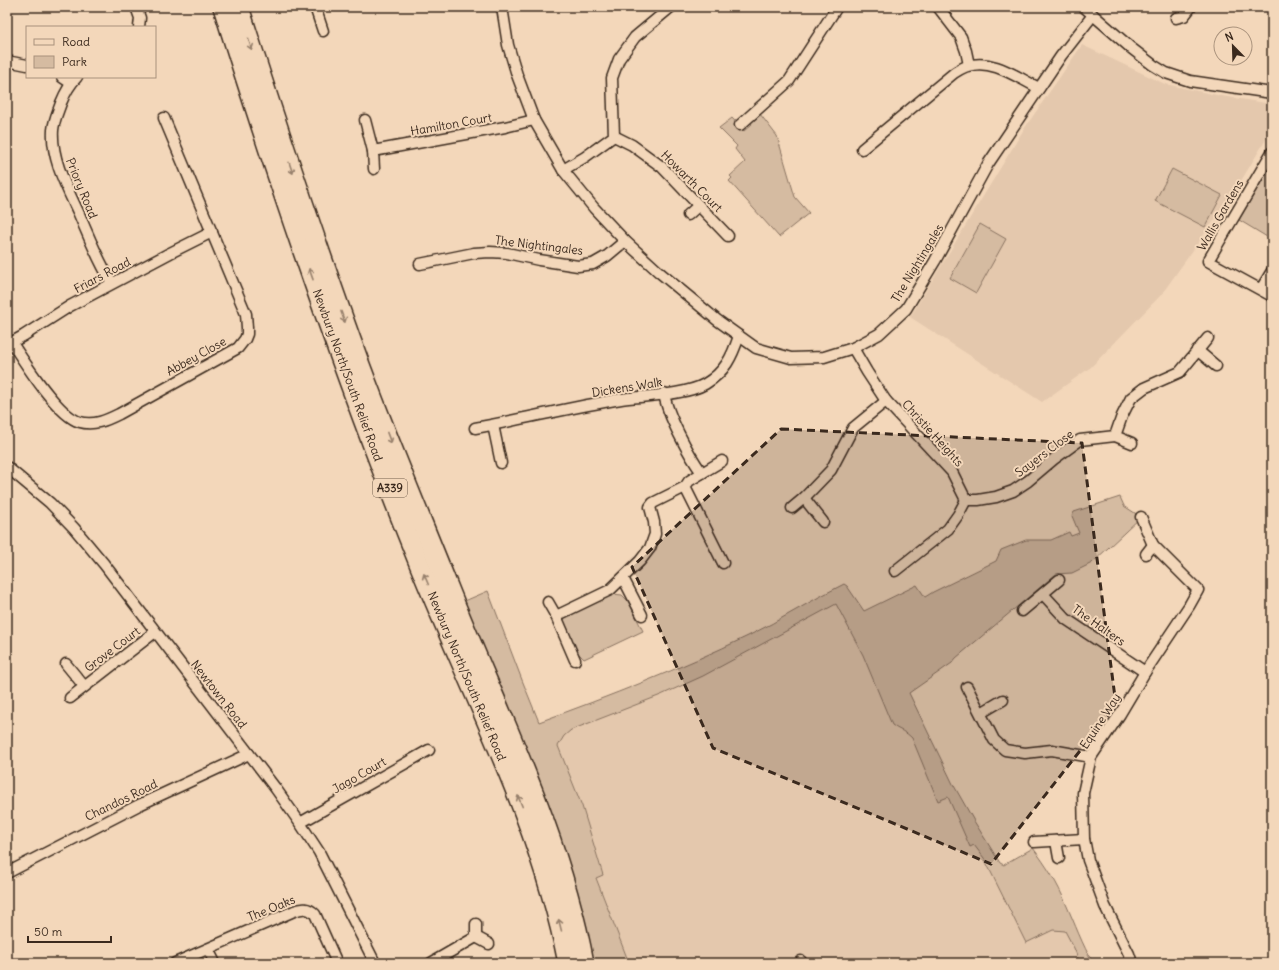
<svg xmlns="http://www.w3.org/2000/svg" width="1279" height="970" viewBox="0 0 1279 970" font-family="Delius,sans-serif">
	<rect width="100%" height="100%" fill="#f3d7ba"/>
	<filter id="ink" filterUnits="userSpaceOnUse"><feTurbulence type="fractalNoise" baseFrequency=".025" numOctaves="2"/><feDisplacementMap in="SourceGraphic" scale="8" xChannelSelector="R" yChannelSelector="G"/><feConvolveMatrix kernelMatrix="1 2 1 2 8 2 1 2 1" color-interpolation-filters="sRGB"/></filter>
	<g filter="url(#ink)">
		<g fill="#e4c8ad">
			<path d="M1082 45 1165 84 1221 96 1272 104V124L1265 141 1233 194 1161 295 1091 367 1042 402 910 317 1024 129Z"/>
			<path d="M843 591 997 868 1042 867 1091 963H629L596 877 603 874 582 806 551 728 604 705Z"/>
		</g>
		<g fill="#d5bba1" stroke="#887260">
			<path d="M760 114 777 136 795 197 809 213 779 237 729 181 732 178 730 176 745 162 735 149 737 146 719 128 732 118 744 131 752 124 750 122Z"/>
			<path d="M1272 164V240L1239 220Z"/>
			<path d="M1172 169 1222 195 1205 227 1155 201Z"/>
			<path d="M980 224 1006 239 976 293 950 278Z"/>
			<path d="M1120 497 1124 506 1141 517 1092 563 1072 573 1056 574 956 658 952 663 909 693 953 784 974 821 1000 863 1004 865 1007 863 1033 848C1046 865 1058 884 1066 904 1075 924 1082 944 1093 963H1080L1074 948 1065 931 1053 930 1026 943 984 858 974 845 970 847 948 797 938 801 912 738C907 732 898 730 892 725L863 655 836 604 703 676 661 695 571 730 564 736 558 746 582 806 603 875 596 878 629 963H592L460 603 488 591 522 680 539 722C610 696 680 669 748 636 781 620 811 600 844 584L847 586 864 611 917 585 925 597 933 592 996 561 1001 550 1026 540H1051L1069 532 1071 536 1079 533 1072 516 1074 512Z"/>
			<path d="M612 594 622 595 628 601 643 631 584 659 572 647 563 623 565 617Z"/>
		</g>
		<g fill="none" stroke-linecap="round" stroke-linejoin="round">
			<defs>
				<g id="street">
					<path d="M136 7 140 18 139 27"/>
					<path d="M315 7 323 31"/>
					<path d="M502 7 508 45 517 75 534 120 563 170 594 208 625 241 659 272 717 320 756 348 791 358 824 357 853 348 879 334 906 309 935 261 988 164 1061 56 1093 15"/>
					<path d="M938 7 961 37 966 51 969 65"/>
					<path d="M1084 7 1131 48 1153 65 1166 73 1190 81 1272 93"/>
					<path d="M1176 18 1184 16 1191 7"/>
					<path d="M7 61 27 65"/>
					<path d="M62 77 71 83"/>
					<path d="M77 77C69 85 65 93 61 103 58 112 54 120 53 130 51 159 67 188 79 214 89 238 99 262 112 283"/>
					<path d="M365 120 373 151 374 169"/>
					<path d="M740 125 789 81 837 7"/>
					<path d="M614 136 632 145 662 167 728 236"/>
					<path d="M862 149 954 73C959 70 963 67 968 66 992 58 1018 78 1039 88"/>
					<path d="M373 151 505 127 534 120"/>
					<path d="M1272 152 1208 261 1272 296"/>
					<path d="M563 170 585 157 614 136 612 78 619 59 635 37 671 7"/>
					<path d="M688 215 698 206"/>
					<path d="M420 264 474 253 490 252 507 253 539 260 578 266 593 264 607 256 625 241"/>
					<path d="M1261 289 1272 271"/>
					<path d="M12 343C25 363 58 416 80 422 94 426 107 420 119 414L238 348 245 339 247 334V328L246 314 164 118"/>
					<path d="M7 345 23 336 70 306 170 253 212 232"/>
					<path d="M853 348 867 372 886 401 952 472 966 500 958 515 948 529 895 571"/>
					<path d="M1197 350 1216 366"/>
					<path d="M493 425 501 463"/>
					<path d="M475 428C524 419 572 407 621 399 644 396 686 395 705 384 725 372 732 357 739 336"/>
					<path d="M1115 436 1132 443"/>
					<path d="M7 467 50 503 74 528 104 564 276 789 300 823 319 852 375 963"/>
					<path d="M702 473 722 461"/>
					<path d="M685 487 723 563"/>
					<path d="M804 498 823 522"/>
					<path d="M966 500H978L996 497 1013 491 1028 481 1054 459 1080 440 1115 436 1122 416 1131 398 1144 388 1180 372 1208 338"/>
					<path d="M792 508 804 498 831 470 853 428 886 401"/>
					<path d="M1146 554 1153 545"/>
					<path d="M623 578 642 615"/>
					<path d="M1043 594 1066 619 1145 672"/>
					<path d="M548 602 556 616"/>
					<path d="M1022 611 1059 580"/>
					<path d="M575 660 556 616 610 590 640 561 650 548 655 534 654 522 650 507 653 503 685 487 689 481 702 473C689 455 667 415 664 393"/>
					<path d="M66 664 84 686"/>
					<path d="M967 687 994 740 1005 750 1025 753 1052 750 1091 757"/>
					<path d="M70 698 155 632"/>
					<path d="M981 713 1003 700"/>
					<path d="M300 823 429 750"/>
					<path d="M1056 841 1059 858"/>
					<path d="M1034 842 1084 839"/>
					<path d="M7 873 139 805 249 754"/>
					<path d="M476 924V937"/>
					<path d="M476 937 489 944"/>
					<path d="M208 949 215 963"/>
					<path d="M801 961V963"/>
					<path d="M175 963 294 911C302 908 308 907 315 914L337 963"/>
					<path d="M431 963 476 937"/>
					<path d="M1132 963 1129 954 1105 906 1088 860 1084 839 1083 793 1091 757 1120 714 1145 672 1189 606 1198 590 1153 545 1141 517"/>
				</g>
				<g id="highway">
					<path d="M223 7C282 196 346 383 420 566 473 697 541 823 568 963"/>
					<path d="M239 7C277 127 317 247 360 365 388 440 419 514 449 589 498 712 560 832 584 963"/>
				</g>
			</defs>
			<use href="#street" stroke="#3b2a1e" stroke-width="13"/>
			<use href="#highway" stroke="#3b2a1e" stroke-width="22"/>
			<use href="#street" stroke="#f3d7ba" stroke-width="10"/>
			<use href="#highway" stroke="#f3d7ba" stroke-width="19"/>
		</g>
		<defs><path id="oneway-shaft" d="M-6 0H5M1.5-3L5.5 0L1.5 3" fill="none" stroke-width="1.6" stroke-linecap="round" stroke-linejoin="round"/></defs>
		<g stroke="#97806c">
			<use href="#oneway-shaft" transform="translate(250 44) rotate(72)"/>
			<use href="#oneway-shaft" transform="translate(291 168) rotate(71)"/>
			<use href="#oneway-shaft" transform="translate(311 274) rotate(-110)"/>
			<use href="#oneway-shaft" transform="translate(343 317) rotate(70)"/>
			<use href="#oneway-shaft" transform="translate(389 438) rotate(69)"/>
			<use href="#oneway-shaft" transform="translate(426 579) rotate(-113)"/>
			<use href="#oneway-shaft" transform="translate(520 801) rotate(-112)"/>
			<use href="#oneway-shaft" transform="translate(560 925) rotate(-104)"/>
		</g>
	</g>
	<path fill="#3b2a1e" fill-opacity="0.2" stroke="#3b2a1e" stroke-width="3" stroke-dasharray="8 5" stroke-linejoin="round" d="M781 429 1082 443 1116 705 991 864 713 748 632 567Z"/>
	<g text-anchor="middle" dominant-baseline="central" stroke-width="4" stroke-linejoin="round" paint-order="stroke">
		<rect fill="#f3d7ba" stroke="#725e4d" stroke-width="1" x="373" y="479" width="34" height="18" rx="3"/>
		<g font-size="11" font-weight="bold" fill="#3b2a1e">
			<text x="390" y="488">A339</text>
		</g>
		<g font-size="12" fill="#3b2a1e" stroke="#f3d7ba">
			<text transform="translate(451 124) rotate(-10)">Hamilton Court</text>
			<text transform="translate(692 181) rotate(45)">Howarth Court</text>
			<text transform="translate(82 188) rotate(68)">Priory Road</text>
			<text transform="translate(1220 215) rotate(-60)">Wallis Gardens</text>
			<text transform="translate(539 245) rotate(7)">The Nightingales</text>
			<text transform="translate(917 263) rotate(-59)">The Nightingales</text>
			<text transform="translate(102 275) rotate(-28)">Friars Road</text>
			<text transform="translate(196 356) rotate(-29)">Abbey Close</text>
			<text transform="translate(348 375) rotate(70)">Newbury North/South Relief Road</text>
			<text transform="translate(627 387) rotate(-9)">Dickens Walk</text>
			<text transform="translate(933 433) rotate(48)">Christie Heights</text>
			<text transform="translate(1044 453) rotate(-37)">Sayers Close</text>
			<text transform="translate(1099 625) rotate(35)">The Halters</text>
			<text transform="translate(112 649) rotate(-37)">Grove Court</text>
			<text transform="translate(467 676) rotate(67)">Newbury North/South Relief Road</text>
			<text transform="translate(219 694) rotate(52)">Newtown Road</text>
			<text transform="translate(1100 721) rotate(-57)">Equine Way</text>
			<text transform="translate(359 775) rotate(-30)">Jago Court</text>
			<text transform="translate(121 800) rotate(-26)">Chandos Road</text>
			<text transform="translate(271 908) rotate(-22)">The Oaks</text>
		</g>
	</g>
	<rect width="1279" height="970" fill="none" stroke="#f3d7ba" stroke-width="24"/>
	<rect x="12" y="12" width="1255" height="946" fill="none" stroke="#3b2a1e" stroke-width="1.5" filter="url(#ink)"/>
	<rect x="26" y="26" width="130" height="52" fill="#f3d7ba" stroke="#a9927c"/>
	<rect x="34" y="39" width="20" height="6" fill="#f3d7ba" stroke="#a9927c"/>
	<text x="62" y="46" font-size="12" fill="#3b2a1e">Road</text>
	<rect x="34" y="56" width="20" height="12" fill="#d5bba1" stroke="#a9927c"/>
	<text x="62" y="66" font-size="12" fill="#3b2a1e">Park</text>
	<g transform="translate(1233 46) rotate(337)"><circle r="19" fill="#f3d7ba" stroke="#a9927c"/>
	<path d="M0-3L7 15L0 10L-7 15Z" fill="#3b2a1e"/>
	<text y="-6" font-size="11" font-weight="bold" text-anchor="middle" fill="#3b2a1e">N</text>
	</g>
	<path d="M28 936v6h83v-6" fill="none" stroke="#3b2a1e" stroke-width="2"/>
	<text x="34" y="936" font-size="12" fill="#3b2a1e" stroke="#f3d7ba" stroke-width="3" paint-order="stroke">50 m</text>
</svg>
